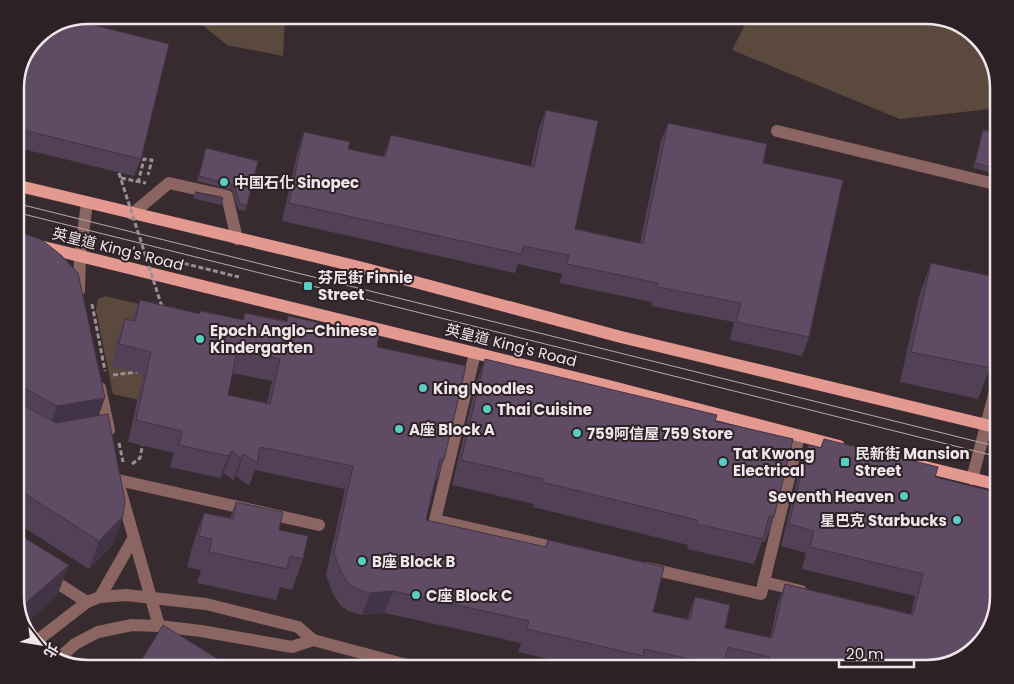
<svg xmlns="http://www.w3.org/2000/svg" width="1014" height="684" font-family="Poppins,'Noto Sans TC',sans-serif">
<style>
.green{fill:#5a493c}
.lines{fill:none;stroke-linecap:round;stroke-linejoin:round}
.path{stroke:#998f92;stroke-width:3;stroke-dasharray:5 2.5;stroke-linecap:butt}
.minor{stroke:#8a6561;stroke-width:12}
.major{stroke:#e39890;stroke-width:12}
.tram{stroke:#b4aaad;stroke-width:1}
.path-bridge{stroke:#998f92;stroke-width:3;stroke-dasharray:5 2.5;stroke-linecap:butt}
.wall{fill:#524056;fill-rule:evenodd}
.shaded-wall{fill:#423446}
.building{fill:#5f4b64;stroke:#423446;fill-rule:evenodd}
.poi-dot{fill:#57cec1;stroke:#2e2126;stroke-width:2}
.labels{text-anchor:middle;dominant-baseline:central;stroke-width:4;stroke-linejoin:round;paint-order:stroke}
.poi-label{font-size:15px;font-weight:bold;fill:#efe6e9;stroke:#2e2126;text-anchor:start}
.street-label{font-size:15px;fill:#efe6e9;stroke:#2e2126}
.rim{fill:none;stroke:#efe6e9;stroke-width:2.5}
</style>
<rect width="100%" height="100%" fill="#382b30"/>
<!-- green -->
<g class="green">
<path d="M190,15H285L283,56L227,45Z"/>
<path d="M750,15H927L967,27L991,55L999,87V108L900,119L732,50Z"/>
<path d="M105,296L190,316L169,407L113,394L96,310L98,299Z"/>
</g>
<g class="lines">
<!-- path -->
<g class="path">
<path d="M138,183L144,159L152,160L148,175"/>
<path d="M92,304L105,371"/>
<path d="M113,375L137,372V369"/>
<path d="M119,443L123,462"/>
<path d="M132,464L140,458L143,442"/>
</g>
<!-- minor -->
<g class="minor">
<path d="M777,131L999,185"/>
<path d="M132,214L169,183L227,196L237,239"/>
<path d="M79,290L80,256L87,203"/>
<path d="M475,353L435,520L561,549"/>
<path d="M100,388L109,430"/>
<path d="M972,479L999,376"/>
<path d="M118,480L319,525"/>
<path d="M120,489L159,626"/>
<path d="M647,568L761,594L799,436"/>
<path d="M48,577L87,602"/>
<path d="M764,582L801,591"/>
<path d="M100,597L133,539"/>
<path d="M34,643L87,602L100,597L126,595L206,604L298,627L313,640L422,669"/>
<path d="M57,660L75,644L98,632L132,625L159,626L201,631L292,647L313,640"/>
</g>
<!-- major -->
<g class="major">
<path d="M15,185L359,267L621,337L999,428"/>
<path d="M15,240L609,386L839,446"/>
<path d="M921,466L999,485"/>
</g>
<!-- tram -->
<g class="tram">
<path d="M15,203L999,447"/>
<path d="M15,212L999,457"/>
</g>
<!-- path-bridge -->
<g class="path-bridge">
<path d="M119,173L162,307"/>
<path d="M121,178L146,183"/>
<path d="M162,258L239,277"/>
</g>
</g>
<!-- wall -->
<g class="wall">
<path d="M15,83L141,159L134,176L15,147Z"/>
<path d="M546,110L575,229L640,243L661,141L668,123L763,163L809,337L802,356L730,340L734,322L651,306L652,302L560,283L562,274L518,264L515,273L282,221L298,150L304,132L348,149L383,157L391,135L531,166L539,128Z"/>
<path d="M983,130L999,134V175L973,168Z"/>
<path d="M206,148L258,161L245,211L238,209L232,190L197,181Z"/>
<path d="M195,192L223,199L221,205L193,198Z"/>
<path d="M15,232L99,416L123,516L113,544L89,569L15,522Z"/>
<path d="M931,263L990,368L978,399L900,382L920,293Z"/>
<path d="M140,300L199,314L242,320L245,313L287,321L288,316L377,347L444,460L436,482H435L426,520L545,547L548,540L653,612L687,619L695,597L725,628L770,638L777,606L785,584L911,614L915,596L802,569L806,553L781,546L800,467L808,445L820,448L824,439L935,477L927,669H594L518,652L521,643L385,613L362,615L348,611L340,605L333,594L326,575L345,489L255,470L249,486L236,476L233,480L224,473L220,478L170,467L174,453L128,442L143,374L111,366L117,341L125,319L132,321ZM232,373L272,381L267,403L228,395Z"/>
<path d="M485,359L715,421L774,517L765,542L762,541L754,564L687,549L688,545L533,507L534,504L452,485L476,384Z"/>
<path d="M236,502L279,530L303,559L292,590L280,587L276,600L197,583L201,570L187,567L193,544L204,513L230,518Z"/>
</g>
<!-- shaded-wall -->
<g class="shaded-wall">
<path d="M26,389L16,417L17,397L21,390Z"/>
<path d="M105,398L95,426L47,434L57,406Z"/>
<path d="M232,451L224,473L220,478L228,456Z"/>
<path d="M244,454L236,476L233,480L241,458Z"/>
<path d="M123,516L113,544L89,569L99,541Z"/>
<path d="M69,565L57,596L23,626L18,610Z"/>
<path d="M393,591L385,613L362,615L370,593Z"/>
</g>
<!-- building -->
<g class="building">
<path d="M74,20L169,44L141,159L15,128V83L36,36Z"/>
<path d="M546,110L598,121L575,229L643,244L668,123L767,144L763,163L843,180L809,337L736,322L741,303L658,287V283L567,264L569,255L523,246L521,254L289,203L304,132L350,142L348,149L385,157L391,135L534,167Z"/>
<path d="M983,130L999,134V169L975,163Z"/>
<path d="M206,148L258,161L247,205L240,204L234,185L199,176Z"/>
<path d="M195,192L222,197L223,199Z"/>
<path d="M15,232L22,233L42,240L62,256L78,273L105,398L57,406L26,389L21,390L17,397L21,404L56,423L108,414L125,501L123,516L99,541L15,487Z"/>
<path d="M931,263L999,278V324L990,368L911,352Z"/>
<path d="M140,300L200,314V311L244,320L245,313L287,322L288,316L379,336L377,347L466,366L444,460L440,459L426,520L546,547L548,540L664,567L653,612L690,620L695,597L730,605L725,628L772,638L785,584L913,615L923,574L810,547L814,531L789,524L808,445L821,448L824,439L938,467L935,477L999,493V597L987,637L959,661L927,669H766L769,657L728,647L723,666L644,649L643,656L527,629L529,621L393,591L370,593L356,589L348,583L341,572L334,553L353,466L260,447L257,463L244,454L241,458L232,451L228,456L179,445L182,431L136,420L151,352L119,344L125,319L135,321ZM237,350L280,359L270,404L228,395Z"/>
<path d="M485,359L717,415L715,421L793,439L774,517L769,516L763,539L697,524V520L542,482L543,479L461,460Z"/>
<path d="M236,502L283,512L279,530L308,536L303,559L290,556L287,569L209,552L212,539L199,536L204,513L233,519Z"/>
<path d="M15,532L69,565L18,610L15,601Z"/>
<path d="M163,625L234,669H136Z"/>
</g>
<!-- markers -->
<g class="poi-dot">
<circle cx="224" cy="182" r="5"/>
<rect x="303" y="281" width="10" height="10" rx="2.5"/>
<circle cx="200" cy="339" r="5"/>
<circle cx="423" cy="388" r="5"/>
<circle cx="487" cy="409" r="5"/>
<circle cx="399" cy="429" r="5"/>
<circle cx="577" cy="433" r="5"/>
<circle cx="723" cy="462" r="5"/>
<rect x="840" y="457" width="10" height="10" rx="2.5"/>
<circle cx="904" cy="496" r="5"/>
<circle cx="957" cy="520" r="5"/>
<circle cx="362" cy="561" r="5"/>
<circle cx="416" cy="595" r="5"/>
</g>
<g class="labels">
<!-- poi labels -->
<g class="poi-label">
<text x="234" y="182">中国石化 Sinopec</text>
<text x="318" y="277">芬尼街 Finnie<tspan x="318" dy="17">Street</tspan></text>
<text x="210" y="330">Epoch Anglo-Chinese<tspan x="210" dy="17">Kindergarten</tspan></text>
<text x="433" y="388">King Noodles</text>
<text x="497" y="409">Thai Cuisine</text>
<text x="409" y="429">A座 Block A</text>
<text x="587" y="433">759阿信屋 759 Store</text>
<text x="733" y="453">Tat Kwong<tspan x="733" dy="17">Electrical</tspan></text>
<text x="855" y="453">民新街 Mansion<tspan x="855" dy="17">Street</tspan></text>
<text x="894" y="496" text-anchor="end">Seventh Heaven</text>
<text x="947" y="520" text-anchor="end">星巴克 Starbucks</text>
<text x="372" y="561">B座 Block B</text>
<text x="426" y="595">C座 Block C</text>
</g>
<!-- street labels -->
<g class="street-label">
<text transform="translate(118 249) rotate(14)">英皇道 King's Road</text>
<text transform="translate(511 345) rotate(14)">英皇道 King's Road</text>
</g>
</g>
<!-- crop -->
<path d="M0 0H1014V684H0ZM88 24H926A64 64 0 0 1 990 88V596A64 64 0 0 1 926 660H88A64 64 0 0 1 24 596V88A64 64 0 0 1 88 24Z" fill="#2e2126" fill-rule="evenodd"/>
<path class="rim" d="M88 24H926A64 64 0 0 1 990 88V596A64 64 0 0 1 926 660H88A64 64 0 0 1 24 596V88A64 64 0 0 1 88 24Z"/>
<!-- north arrow -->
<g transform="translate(40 644) rotate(121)" stroke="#2e2126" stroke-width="4" paint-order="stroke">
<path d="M0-4L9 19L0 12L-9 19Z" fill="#efe6e9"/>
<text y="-8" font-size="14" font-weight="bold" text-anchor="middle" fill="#efe6e9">北</text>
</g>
<!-- scale -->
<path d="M839 659v8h75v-8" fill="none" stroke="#efe6e9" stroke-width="2.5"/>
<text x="846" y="659" font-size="15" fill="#efe6e9" stroke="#2e2126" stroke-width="4" paint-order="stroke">20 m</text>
</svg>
